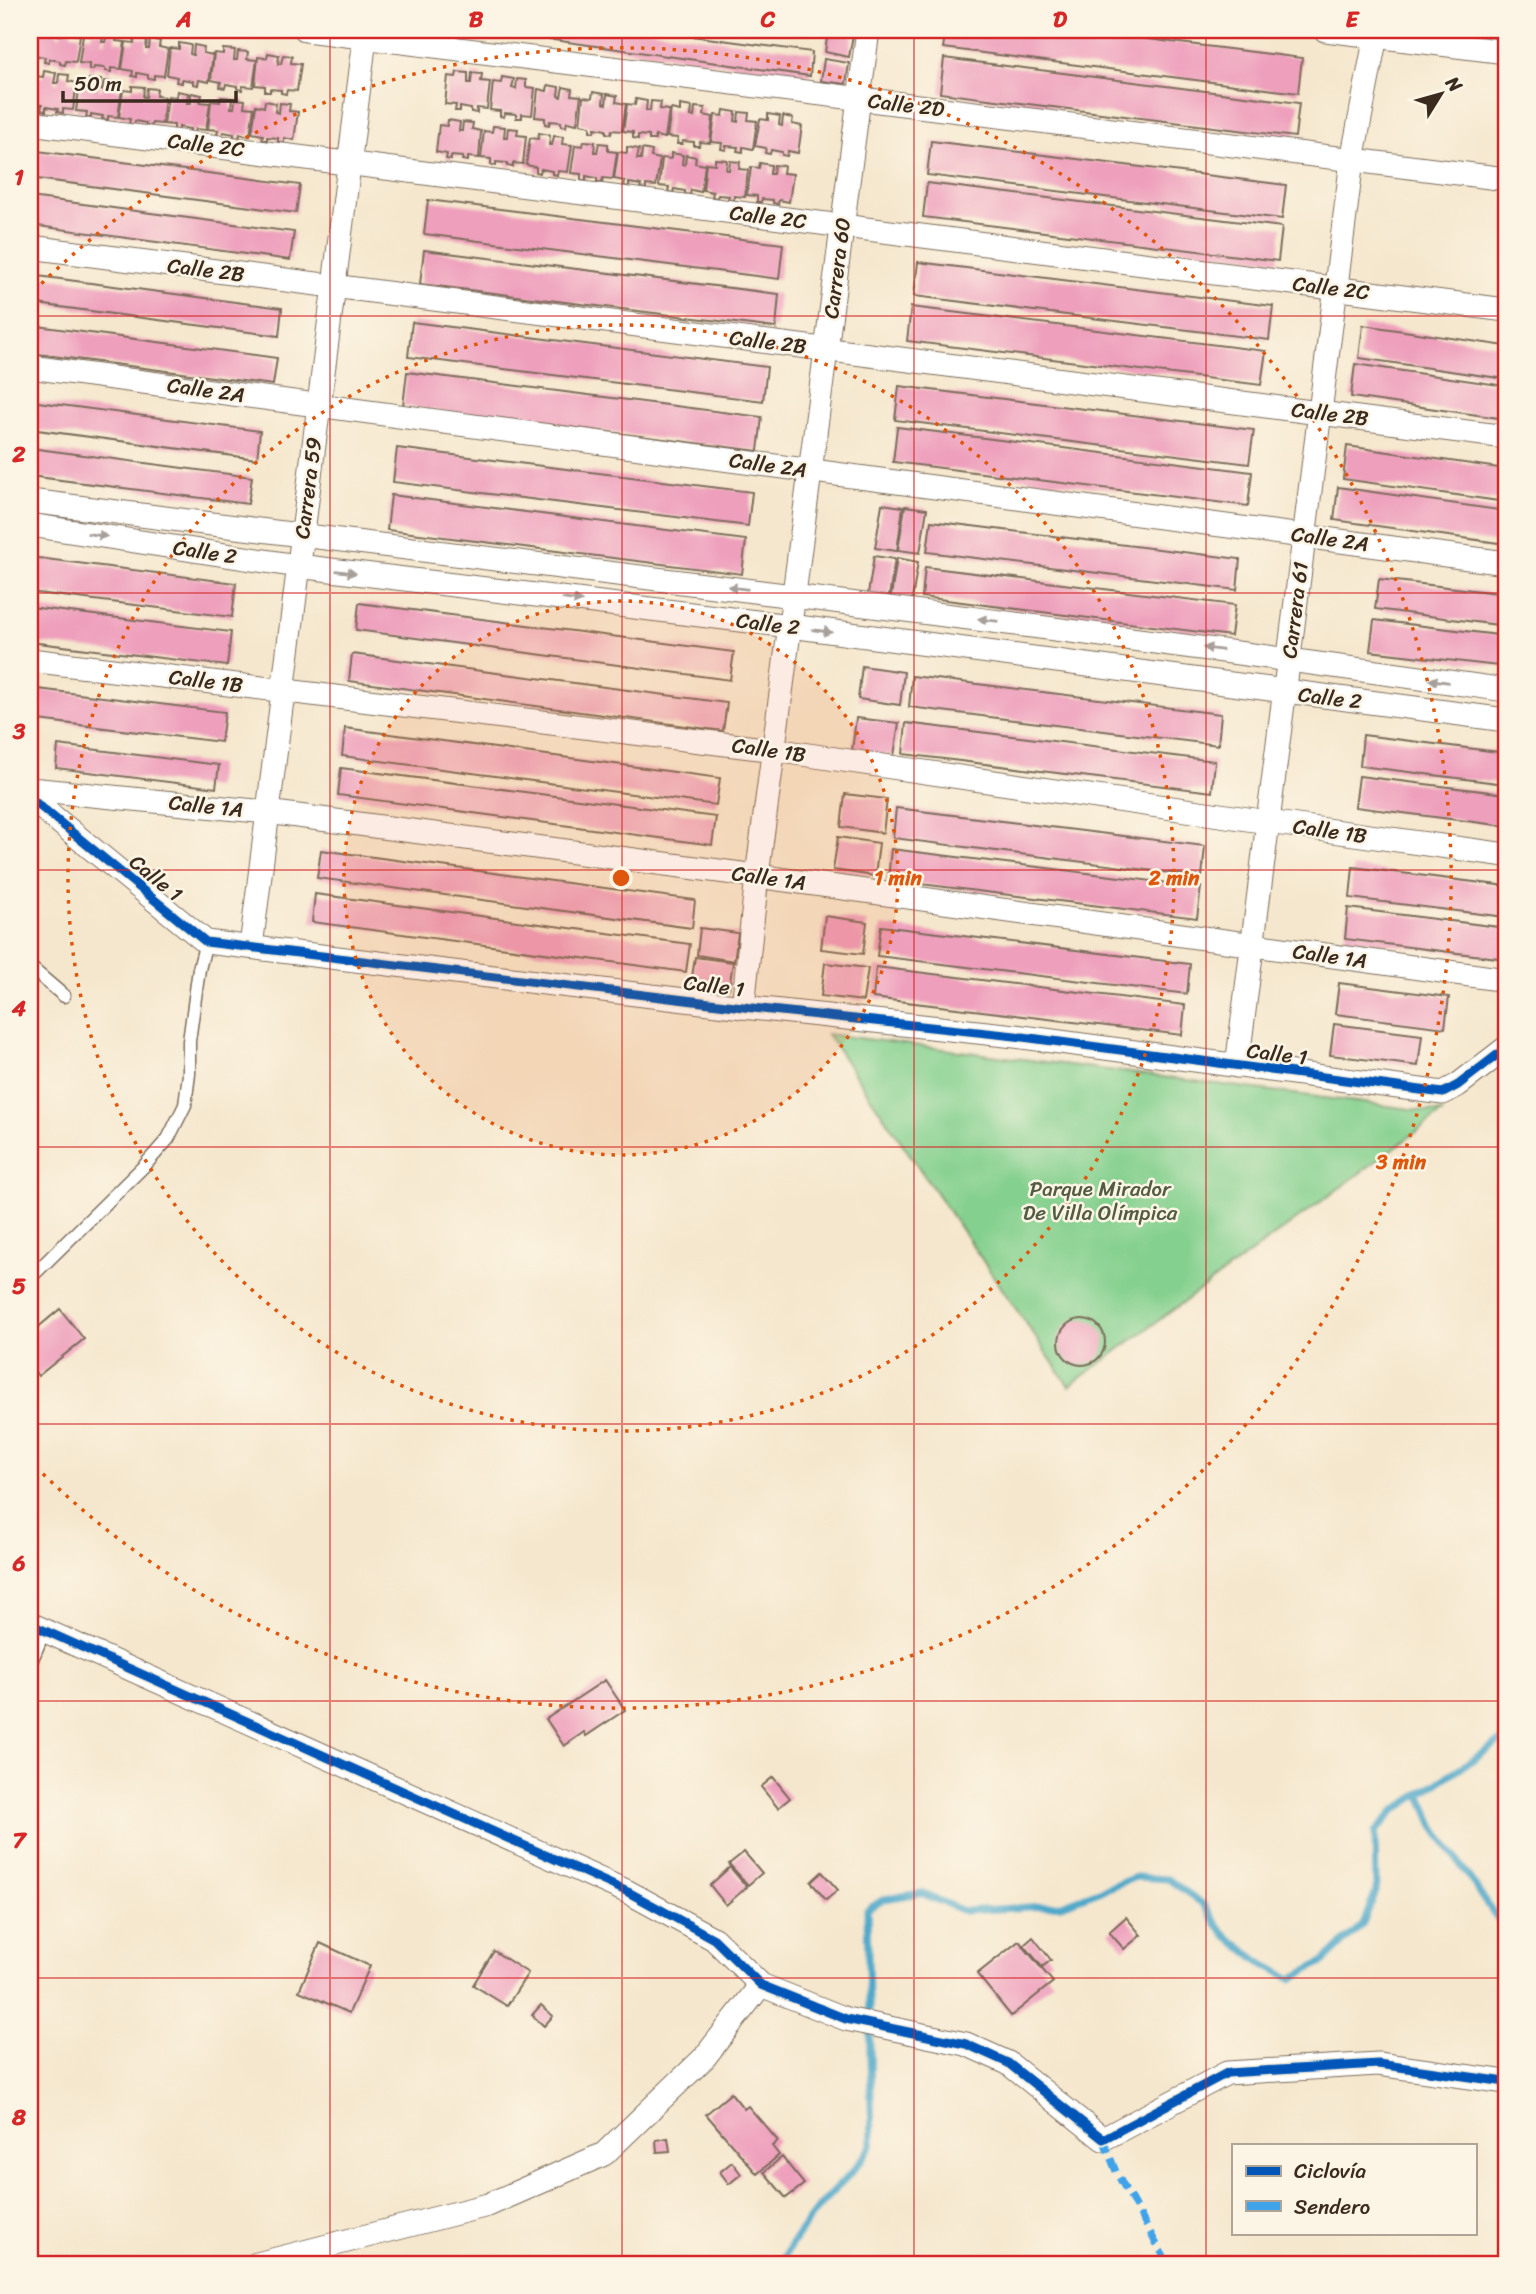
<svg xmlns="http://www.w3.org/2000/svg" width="1536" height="2294" font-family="Sriracha,sans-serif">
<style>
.green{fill:#84d08e;stroke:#607d56;stroke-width:2}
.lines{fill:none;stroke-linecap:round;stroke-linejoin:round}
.stream{stroke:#4ba7c9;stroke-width:7}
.building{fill:#ee9fbc}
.lane-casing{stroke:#7c6c5b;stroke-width:15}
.street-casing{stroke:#7c6c5b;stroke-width:25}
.lane{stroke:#fff;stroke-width:12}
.street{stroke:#fff;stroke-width:23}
.quiet{stroke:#3fa3ea;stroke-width:7;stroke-dasharray:14 7;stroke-linecap:butt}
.cycleway-casing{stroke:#fcf5e5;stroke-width:13}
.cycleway{stroke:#0057b8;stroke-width:9}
.oneway{fill:#a79f9a}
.grid{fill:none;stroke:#d62828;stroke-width:2;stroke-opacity:0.55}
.ring{fill:none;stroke:#df570d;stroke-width:3.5;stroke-dasharray:3.5 7}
.labels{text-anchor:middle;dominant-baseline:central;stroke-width:5;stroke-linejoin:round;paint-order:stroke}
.street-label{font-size:21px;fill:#3b2a1e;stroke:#fcf5e5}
.park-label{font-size:21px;fill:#515c40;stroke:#fcf5e5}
.centre{fill:#df570d;stroke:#fcf5e5;stroke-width:3.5}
.ring-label{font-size:21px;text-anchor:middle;font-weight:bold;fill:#df570d;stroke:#fcf5e5;stroke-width:5;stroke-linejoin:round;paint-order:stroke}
.neatline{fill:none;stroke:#d62828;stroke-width:2.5}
.grid-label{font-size:23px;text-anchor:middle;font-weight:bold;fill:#d62828}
</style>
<rect width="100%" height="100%" fill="#fcf5e5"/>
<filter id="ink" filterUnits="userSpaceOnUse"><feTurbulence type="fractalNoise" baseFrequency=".0143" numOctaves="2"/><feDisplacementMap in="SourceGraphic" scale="14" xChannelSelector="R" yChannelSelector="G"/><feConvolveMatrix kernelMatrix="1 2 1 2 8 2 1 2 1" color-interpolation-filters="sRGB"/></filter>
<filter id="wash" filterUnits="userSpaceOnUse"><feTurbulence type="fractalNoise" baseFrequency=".00686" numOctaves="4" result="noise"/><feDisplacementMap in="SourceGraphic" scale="28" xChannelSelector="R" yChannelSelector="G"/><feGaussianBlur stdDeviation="1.57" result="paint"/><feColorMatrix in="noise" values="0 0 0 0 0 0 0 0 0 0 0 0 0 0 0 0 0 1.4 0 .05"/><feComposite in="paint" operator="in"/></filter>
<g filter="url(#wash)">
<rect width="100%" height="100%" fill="#f5e7cd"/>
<!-- green -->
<path class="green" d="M827,1034L1442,1113L1069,1386Z"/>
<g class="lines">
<!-- stream -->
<g class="stream">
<path d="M1420,1794L1435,1828L1506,1931"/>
<path d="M780,2264C791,2244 803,2226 818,2208C836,2186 858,2170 872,2144L867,1910L884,1899L921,1893L964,1911L1062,1905L1136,1877L1168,1879L1203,1904L1224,1934L1260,1962L1291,1979L1323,1962L1363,1924L1376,1891L1375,1832L1395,1810L1506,1738"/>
</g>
</g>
<g id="blocks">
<!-- building -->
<g class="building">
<path d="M38,30H58L57,35H61V30H71V34L80,35L76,62L66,61L65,65L60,64V61L49,59V63L44,62L45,57L34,55Z"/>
<path d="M483,30H647L812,52L810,76Z"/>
<path d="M946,30H1074L1302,58L1298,93L943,48Z"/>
<path d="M92,31L104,32L102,42H105L107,33L116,34V41L125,42L121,69L111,68V72L105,71V68L94,67L93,70H89V64L79,63L83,35L91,36Z"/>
<path d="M828,31L853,35L849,57L825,52Z"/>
<path d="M135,37L147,39L146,49H149L150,39L160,41L159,47L168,49L164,76L154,75V79L148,78V75L137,73V77L132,76L133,71L122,69L126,42L134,43Z"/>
<path d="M179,43L191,45L190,54L193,55L194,45L204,47L203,53L213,55L209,82L199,80L198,85L193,84V81L182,79V83L176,82L177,77L167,75L170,48L179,49Z"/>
<path d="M223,49L235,50L234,60H237L238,51L248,52L247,59L257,60L253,87L243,86L242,90L237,89V86L226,84L225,88L220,87L221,82L211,80L214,53L223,54Z"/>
<path d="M268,53L279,55L278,64H281L283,55L292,56L291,63L301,64L297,91L287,90L286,94L281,93V90L270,89V92H265V86L255,85L258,57L267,58Z"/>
<path d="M944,58L1299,103L1295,137L940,93Z"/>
<path d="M824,59L849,63L846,84L821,81Z"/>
<path d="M44,71L56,73L54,83H58L59,74L69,75L68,81L77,83L73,110L63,109V113L57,112L58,109L46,107V111L41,110L42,105L31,103L35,76L43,77Z"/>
<path d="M457,72L468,73V83H471L472,73L482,74L481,81L490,82L487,109L477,108V113L471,112V109L460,107V111H455L456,105L445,104L448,76L456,77Z"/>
<path d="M502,77L514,79L512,88L516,89L517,79L526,80V87L535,88L532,115L522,114V118H516V114L505,113L504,117L500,116V111L490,110L493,82L501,83Z"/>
<path d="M89,79L101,80L99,90H102L104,81L113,82V89L122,90L118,117L108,116V120L102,119L103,116L91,114V118H86L87,112L76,111L80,83L88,85Z"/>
<path d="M548,85L559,87L558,96L561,97L563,87L572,89L571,95L581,96L577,124L567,122L566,127L561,126V122L550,121L549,125L545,124V118L535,117L538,89L547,91Z"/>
<path d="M132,86L144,87L143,97H146L147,88L157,89L156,96L165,97L162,124L152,123L151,127L146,126V123L135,121L134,125L129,124L130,119L119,117L123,90L132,91Z"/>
<path d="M177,91L188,93L187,103H191V93L202,95L200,102L210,103L206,130L196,129L195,133L190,132V129L179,127V131L174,130V125L164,124L168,96L176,97Z"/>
<path d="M593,92L604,94L603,103L606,104L607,94L617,96L616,102L626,104L622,131L612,130L611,134L606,133V130L595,128L594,132L590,131V126L580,124L583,97L592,98Z"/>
<path d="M221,97L232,98L231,108H234L235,99L245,100L244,107L254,108L250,136L240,134L239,138L234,137V134L223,132L222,136L217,135L218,130L208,129L211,101L220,102Z"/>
<path d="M636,99L647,101L646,110L650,111L651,101L661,102L660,109L669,110L665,138L655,136V140H649V136L638,135V139L633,138V132L623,131L627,104L635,105Z"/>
<path d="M265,101L276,103L275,112L279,113L280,103L290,104L289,111L298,112L294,140L284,138V142H278V138L267,137V140H262L263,135L252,133L256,105L264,107Z"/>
<path d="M680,105L692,107L691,116L694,117L695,107L705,108L704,115L713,117L710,143L700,142L699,146H694V142L683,141L682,144H677L678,138L667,137L671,109L680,111Z"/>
<path d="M724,110L736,112L735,121L738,122L739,112L749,113L748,120L757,121L753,149L743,147V152L737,151L738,147L726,146V150L721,149L722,143L711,142L715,115L723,116Z"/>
<path d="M768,114L780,116L779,125L782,126L783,116L793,118L792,124L802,126L798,153L788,151L787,156L782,155V152L771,150L770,154L765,153L766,148L755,146L760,119L768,120Z"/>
<path d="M448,120L460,122L459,131H462L463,122L473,123L472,129L481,131L479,158L468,157V161L462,160L463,157L451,156V160L446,159L447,154L436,152L439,125L447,126Z"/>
<path d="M493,126L505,127L504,137H507L508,128L518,129L517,135L526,136L523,164L513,163V167L507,166V163L496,162V165H491V159L481,158L484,131L492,132Z"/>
<path d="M539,133L550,135L549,145H552L554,136L563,137L562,144L572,145L568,172L558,171L557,175L552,174V171L541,169L540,173L536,172V167L526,165L530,138L538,139Z"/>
<path d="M584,141L595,142L594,152H597L599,143L608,144V151L617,152L613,179L603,178L602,182H597V178L586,176V180H581V174L571,173L575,145L583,146Z"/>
<path d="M931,141L1286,185L1282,219L927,175Z"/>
<path d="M627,147L639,149L637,159H641L642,149L652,151L651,157L660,159L656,186L646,185V189L640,188L641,185L629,183V187L624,186L625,181L614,179L618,152L627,153Z"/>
<path d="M30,150L300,185L296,213L30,178Z"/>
<path d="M671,153L683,155L682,164L685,165L686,155L696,157L695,163L705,165L701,192L691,190L690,195L685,194V191L674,189L673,193L668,192L669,187L659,186L662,158L671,159Z"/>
<path d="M715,159L727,160L726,170H729L730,161L740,162L739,169L748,170L745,197L734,196V200L728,199L729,196L718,195L717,198L712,197L713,192L703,190L706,163L715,164Z"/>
<path d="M760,163L771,165L770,174H773L774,165L784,166L783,173L793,174L789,202L779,200L778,204L773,203V200L762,199L761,202H757V196L747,195L751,167L759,168Z"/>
<path d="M927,183L1282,227L1278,261L923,217Z"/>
<path d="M30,197L294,232L290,260L30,225Z"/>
<path d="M428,200L783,244L779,279L424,234Z"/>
<path d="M424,250L779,294L776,328L420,284Z"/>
<path d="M918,262L1273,306L1269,340L914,296Z"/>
<path d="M30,275L282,308L279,336L30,303Z"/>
<path d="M911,307L1266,351L1261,385L907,341Z"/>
<path d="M412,322L767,367L763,401L408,357Z"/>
<path d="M30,325L277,358L273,385L30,353Z"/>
<path d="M1363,325L1506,346V379L1359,358Z"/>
<path d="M1355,364L1506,386V419L1351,397Z"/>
<path d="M407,372L762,417L758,451L403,406Z"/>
<path d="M899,386L1254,430L1249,464L895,420Z"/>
<path d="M30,401L260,431L257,459L30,429Z"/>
<path d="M897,427L1252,472L1248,506L893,462Z"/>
<path d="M1347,446L1506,469V502L1343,479Z"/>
<path d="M30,448L252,477L248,504L30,476Z"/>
<path d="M397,448L752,492L748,526L393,482Z"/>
<path d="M1338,487L1506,511V544L1334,520Z"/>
<path d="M391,495L746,540L742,574L387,530Z"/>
<path d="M882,504L903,507L897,551L875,548Z"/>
<path d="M905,506L927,509L920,553L898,550Z"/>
<path d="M931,521L1240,559L1237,590L927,552Z"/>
<path d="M874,556L895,559L888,604L867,600Z"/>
<path d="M30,557L236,583L232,617L30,592Z"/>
<path d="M897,558L918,562L911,606L890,602Z"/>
<path d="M925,567L1235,605L1231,636L922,597Z"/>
<path d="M1379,579L1506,594V626L1375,609Z"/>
<path d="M359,603L734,652L730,680L356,630Z"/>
<path d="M30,607L231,632L227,666L30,642Z"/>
<path d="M1374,620L1506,636V667L1370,651Z"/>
<path d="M352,654L727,703L723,731L349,681Z"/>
<path d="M862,666L904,672L900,705L858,699Z"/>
<path d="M912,676L1221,714L1218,745L909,707Z"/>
<path d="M30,688L225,712L221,742L30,719Z"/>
<path d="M856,718L899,723L894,756L852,751Z"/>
<path d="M906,723L1215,761L1212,792L903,754Z"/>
<path d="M345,728L720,778L716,805L342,756Z"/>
<path d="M1363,735L1506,753V784L1360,766Z"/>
<path d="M58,745L219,765L216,788L56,768Z"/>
<path d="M341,768L716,817L712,845L338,795Z"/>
<path d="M1359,776L1506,794V826L1355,807Z"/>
<path d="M845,794L887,799L883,833L841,827Z"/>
<path d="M896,808L1205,846L1202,877L893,838Z"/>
<path d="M838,837L879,843L875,876L833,870Z"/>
<path d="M891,849L1201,887L1197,918L888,880Z"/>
<path d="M321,850L695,900L692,928L317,878Z"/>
<path d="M1353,867L1506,886V917L1350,898Z"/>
<path d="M315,894L690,944L686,972L312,922Z"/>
<path d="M1348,908L1506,928V959L1345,939Z"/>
<path d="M825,916L867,922L863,954L821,949Z"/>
<path d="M881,926L1190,964L1187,994L877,956Z"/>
<path d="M700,928L738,933L734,961L697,955Z"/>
<path d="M695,957L733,962L729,989L691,984Z"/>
<path d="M825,963L868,968L863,1001L821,996Z"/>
<path d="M876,967L1185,1005L1182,1035L873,998Z"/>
<path d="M1339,983L1449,997L1445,1028L1335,1014Z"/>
<path d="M1334,1024L1422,1035L1418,1066L1330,1055Z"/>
<path d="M60,1309L84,1339L38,1376L30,1365V1334Z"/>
<circle cx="1082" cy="1342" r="23"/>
<path d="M605,1680L625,1710L586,1736L584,1732L564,1746L546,1719Z"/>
<path d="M773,1777L790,1798L778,1808L761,1787Z"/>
<path d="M744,1852L762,1873L748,1885L729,1864Z"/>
<path d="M730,1867L747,1887L726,1905L710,1885Z"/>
<path d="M822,1872L838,1890L826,1900L811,1882Z"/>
<path d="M1126,1917L1141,1935L1124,1949L1109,1932Z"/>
<path d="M1033,1937L1051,1960L1042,1967L1024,1945Z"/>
<path d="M1019,1941L1053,1982L1011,2016L977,1974Z"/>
<path d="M320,1943L370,1966L349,2013L299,1991Z"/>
<path d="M494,1951L528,1973L507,2006L473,1985Z"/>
<path d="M541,2005L553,2016L544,2026L532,2015Z"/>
<path d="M731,2093L744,2109L748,2106L778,2141L772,2146L779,2155L757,2174L706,2114Z"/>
<path d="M668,2138L670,2151L657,2152L656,2140Z"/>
<path d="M782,2157L804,2184L786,2198L764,2172Z"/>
<path d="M732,2162L741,2174L729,2184L720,2172Z"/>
</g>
</g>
</g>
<g filter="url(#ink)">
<use href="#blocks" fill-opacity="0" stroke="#7c6c5b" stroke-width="2"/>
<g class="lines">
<defs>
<g id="lane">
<path d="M30,967L64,996"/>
<path d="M30,1278L145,1165L168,1139L185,1105L189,1074V1041L199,969L206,942"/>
<path d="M30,1664L44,1631"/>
</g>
<g id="street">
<path d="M306,30L1506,179"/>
<path d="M1325,30L1506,52"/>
<path d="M30,123L1506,310"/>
<path d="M30,247L1506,437"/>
<path d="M30,367L1506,563"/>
<path d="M30,501C522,564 1015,620 1506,690"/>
<path d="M30,525L298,566L790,626L1506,720"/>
<path d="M30,660L774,750L1268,822L1506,855"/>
<path d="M30,789L267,812L757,876L1506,980"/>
<path d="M30,798L206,942L743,1007L1015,1036L1443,1093L1458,1085L1506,1048"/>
<path d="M251,947L366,30"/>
<path d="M743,1007L757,876L868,30"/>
<path d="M1237,1066L1352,160L1377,30"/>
<path d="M30,1624L628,1892L714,1939L761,1985L846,2019L966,2044L1008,2063L1103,2139L1227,2073L1378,2064L1506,2082"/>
<path d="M257,2264L488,2205L604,2154L704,2058L761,1985"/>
</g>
</defs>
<!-- lane casing -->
<use href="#lane" class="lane-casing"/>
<!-- street casing -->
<use href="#street" class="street-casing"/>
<!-- lane -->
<use href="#lane" class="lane"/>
<!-- street -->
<use href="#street" class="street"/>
<!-- quiet -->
<path class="quiet" d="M1103,2139L1117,2174L1168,2264"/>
<defs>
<g id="cycleway">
<path d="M30,798L206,942L743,1007L1015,1036L1443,1093L1458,1085L1506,1048"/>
<path d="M30,1624L628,1892L714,1939L761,1985L846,2019L966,2044L1008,2063L1103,2139L1227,2073L1378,2064L1506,2082"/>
</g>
</defs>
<!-- cycleway casing -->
<use href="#cycleway" class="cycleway-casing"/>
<!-- cycleway -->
<use href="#cycleway" class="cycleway"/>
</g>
<!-- one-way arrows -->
<defs><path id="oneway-solid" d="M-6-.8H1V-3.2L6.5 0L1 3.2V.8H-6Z" transform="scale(1.75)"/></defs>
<g class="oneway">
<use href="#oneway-solid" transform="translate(97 535) rotate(9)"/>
<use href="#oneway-solid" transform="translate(346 572) rotate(7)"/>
<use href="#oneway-solid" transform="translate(738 588) rotate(-173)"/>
<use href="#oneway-solid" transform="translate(572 600) rotate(7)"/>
<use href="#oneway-solid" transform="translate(988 620) rotate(-173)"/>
<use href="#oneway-solid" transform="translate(822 631) rotate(8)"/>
<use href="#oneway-solid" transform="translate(1213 649) rotate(-173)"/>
<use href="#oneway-solid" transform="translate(1439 681) rotate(-172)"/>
</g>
</g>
<!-- grid -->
<path class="grid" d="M330,30V2264M622,30V2264M914,30V2264M1206,30V2264M30,316H1506M30,593H1506M30,870H1506M30,1147H1506M30,1424H1506M30,1701H1506M30,1978H1506"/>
<!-- distance rings -->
<circle cx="621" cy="878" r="277" fill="#df570d" fill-opacity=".12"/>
<g class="ring">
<circle cx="621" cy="878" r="277"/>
<circle cx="621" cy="878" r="553"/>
<path d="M34 291A830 830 0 1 1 34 1465"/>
</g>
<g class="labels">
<!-- street labels -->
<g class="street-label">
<text transform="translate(906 105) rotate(7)">Calle 2D</text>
<text transform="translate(206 145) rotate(7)">Calle 2C</text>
<text transform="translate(768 217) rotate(7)">Calle 2C</text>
<text transform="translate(837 268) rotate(-83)">Carrera 60</text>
<text transform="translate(206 270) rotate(7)">Calle 2B</text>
<text transform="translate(1331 288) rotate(7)">Calle 2C</text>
<text transform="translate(768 342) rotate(7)">Calle 2B</text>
<text transform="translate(206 390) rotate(8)">Calle 2A</text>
<text transform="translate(1330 414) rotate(7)">Calle 2B</text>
<text transform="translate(768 465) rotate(8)">Calle 2A</text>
<text transform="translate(308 488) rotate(-83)">Carrera 59</text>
<text transform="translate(1330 539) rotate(8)">Calle 2A</text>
<text transform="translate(205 552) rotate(9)">Calle 2</text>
<text transform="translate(1295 610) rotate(-83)">Carrera 61</text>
<text transform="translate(768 624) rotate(7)">Calle 2</text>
<text transform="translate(206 681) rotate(7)">Calle 1B</text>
<text transform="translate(1330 698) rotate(7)">Calle 2</text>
<text transform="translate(769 750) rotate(8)">Calle 1B</text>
<text transform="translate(206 806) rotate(6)">Calle 1A</text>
<text transform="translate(1330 831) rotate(8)">Calle 1B</text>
<text transform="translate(156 878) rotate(39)">Calle 1</text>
<text transform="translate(769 878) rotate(8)">Calle 1A</text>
<text transform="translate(1330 956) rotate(8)">Calle 1A</text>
<text transform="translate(714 986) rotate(7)">Calle 1</text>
<text transform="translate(1277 1054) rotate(7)">Calle 1</text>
</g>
<!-- park labels -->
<g class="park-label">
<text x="1100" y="1189">Parque Mirador<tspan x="1100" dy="24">De Villa Olímpica</tspan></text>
</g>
</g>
<circle cx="621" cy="878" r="10" class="centre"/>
<g class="ring-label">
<text x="898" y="885">1 min</text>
<text x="1174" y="885">2 min</text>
<text x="1401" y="1169">3 min</text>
</g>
<!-- margin -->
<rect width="1536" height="2294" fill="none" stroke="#fcf5e5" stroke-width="77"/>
<!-- legend -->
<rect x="1232" y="2144" width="245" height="91" fill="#fcf5e5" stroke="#afa495" stroke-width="2"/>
<rect x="1246" y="2166" width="35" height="10" fill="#0057b8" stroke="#afa495" stroke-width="2"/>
<text x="1294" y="2178" font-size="21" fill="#3b2a1e">Ciclovía</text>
<rect x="1246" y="2201" width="35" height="10" fill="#3fa3ea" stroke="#afa495" stroke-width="2"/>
<text x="1294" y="2214" font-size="21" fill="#3b2a1e">Sendero</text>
<!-- north arrow -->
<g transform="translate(1441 94) rotate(53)" stroke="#fcf5e5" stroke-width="5" paint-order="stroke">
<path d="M0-5L12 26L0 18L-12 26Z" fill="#3b2a1e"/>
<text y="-10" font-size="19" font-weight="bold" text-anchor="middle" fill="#3b2a1e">N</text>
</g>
<!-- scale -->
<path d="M63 91v10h173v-10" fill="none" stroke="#3b2a1e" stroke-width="3.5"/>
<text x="74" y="91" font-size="21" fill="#3b2a1e" stroke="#fcf5e5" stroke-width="5" paint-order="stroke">50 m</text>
<rect x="38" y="38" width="1460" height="2218" class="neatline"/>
<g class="grid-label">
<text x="184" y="27">A</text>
<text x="476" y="27">B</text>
<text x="768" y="27">C</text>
<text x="1060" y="27">D</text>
<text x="1352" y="27">E</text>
<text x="19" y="185">1</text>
<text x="19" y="462">2</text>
<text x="19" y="739">3</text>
<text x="19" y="1016">4</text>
<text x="19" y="1294">5</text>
<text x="19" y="1571">6</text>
<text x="19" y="1848">7</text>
<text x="19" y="2125">8</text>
</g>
</svg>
